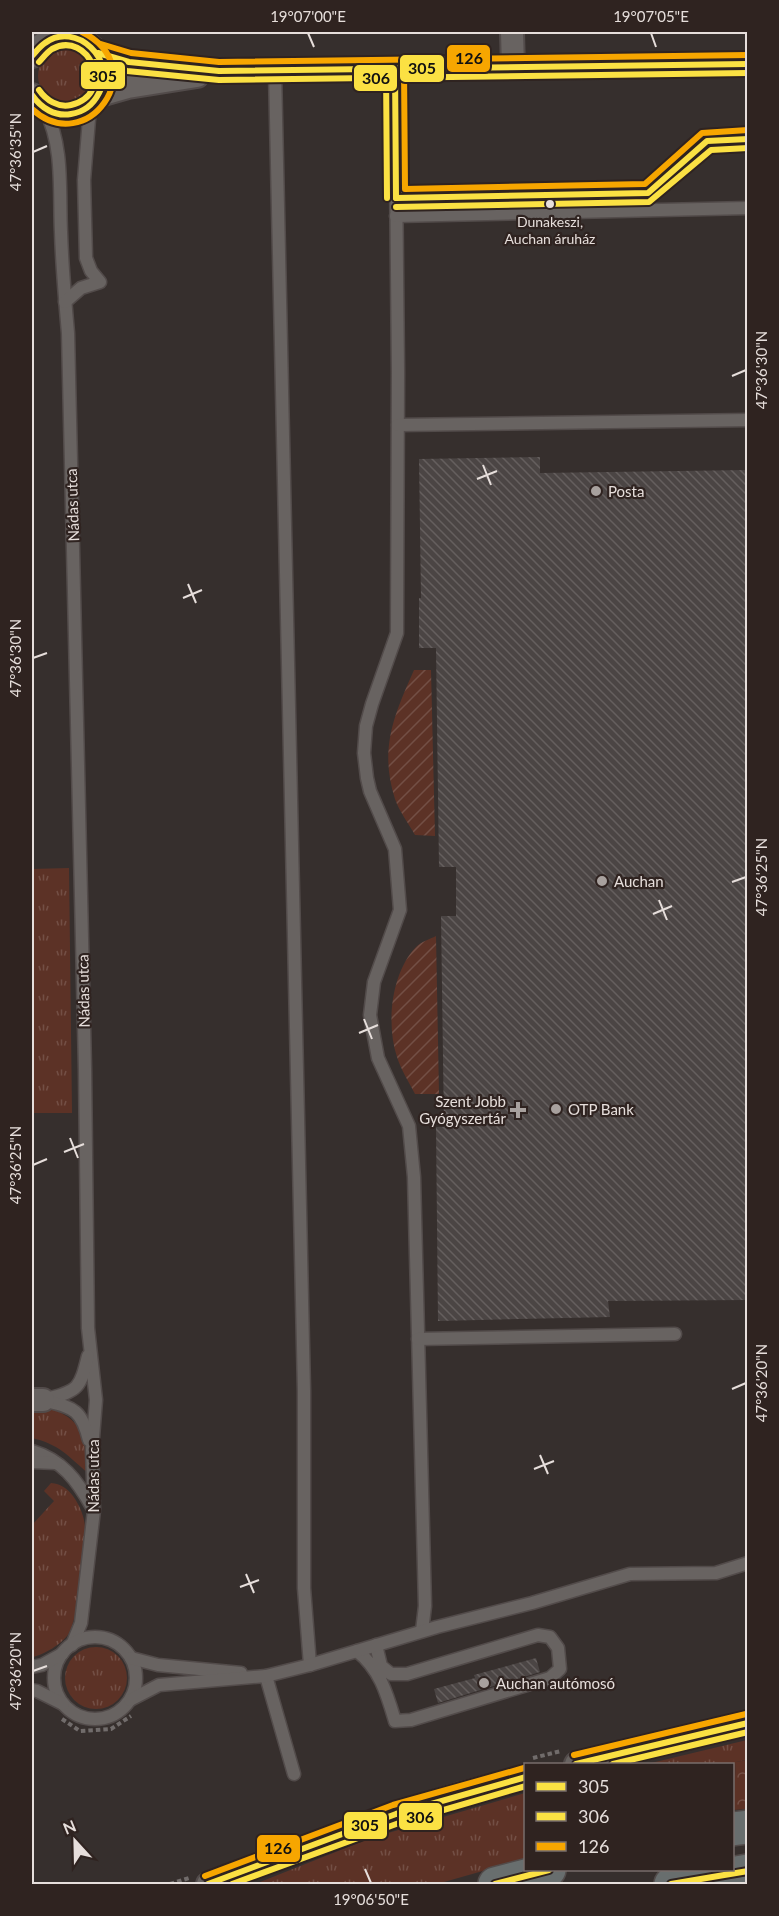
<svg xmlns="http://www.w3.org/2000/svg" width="779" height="1916" font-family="Lato,sans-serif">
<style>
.grass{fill:url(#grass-tufts)}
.forest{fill:url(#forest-crowns)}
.garden{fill:url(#garden-furrows)}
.building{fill:url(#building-back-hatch)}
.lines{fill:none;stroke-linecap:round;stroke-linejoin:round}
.service-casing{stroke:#524b4a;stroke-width:15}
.minor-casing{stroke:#524b4a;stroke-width:26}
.trunk-casing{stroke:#524b4a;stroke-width:36}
.path{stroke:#716c6b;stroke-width:4;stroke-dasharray:4.5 3;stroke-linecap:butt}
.service{stroke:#686361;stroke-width:12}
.minor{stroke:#686361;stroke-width:22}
.trunk{stroke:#686e6e;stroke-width:33}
.bus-1-casing{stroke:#2f2320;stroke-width:10}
.bus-2-casing{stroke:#2f2320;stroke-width:10}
.bus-3-casing{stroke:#2f2320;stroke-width:10}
.bus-1{stroke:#fbe143;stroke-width:6}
.bus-2{stroke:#fbe143;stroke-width:6}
.bus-3{stroke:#f7a600;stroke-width:6}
.ticks{fill:none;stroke:#e6dedb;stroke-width:2}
.bus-dot{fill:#e6dedb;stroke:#2f2320;stroke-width:2}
.poi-dot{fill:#a8a19e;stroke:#2f2320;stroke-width:2}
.labels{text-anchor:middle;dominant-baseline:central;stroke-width:4.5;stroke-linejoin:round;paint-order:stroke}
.bus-label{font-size:14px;fill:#e6dedb;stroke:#2f2320}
.poi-label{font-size:15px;fill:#e6dedb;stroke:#2f2320;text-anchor:start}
.street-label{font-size:15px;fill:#e6dedb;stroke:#2f2320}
.line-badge{stroke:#2f2320;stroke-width:2}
.pale-badge-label{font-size:16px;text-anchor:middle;font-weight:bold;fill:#111}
.neatline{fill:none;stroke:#e6dedb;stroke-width:2}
.ticks-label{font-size:15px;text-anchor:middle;fill:#e6dedb}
</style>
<defs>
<pattern id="grass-tufts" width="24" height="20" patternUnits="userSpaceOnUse" patternTransform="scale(1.5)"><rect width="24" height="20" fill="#5c3226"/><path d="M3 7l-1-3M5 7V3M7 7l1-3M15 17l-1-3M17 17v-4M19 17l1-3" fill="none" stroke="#734f45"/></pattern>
<pattern id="forest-crowns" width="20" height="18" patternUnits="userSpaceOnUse" patternTransform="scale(1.5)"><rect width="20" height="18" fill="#5c3226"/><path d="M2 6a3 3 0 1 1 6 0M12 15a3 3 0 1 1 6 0" fill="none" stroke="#734f45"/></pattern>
<pattern id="garden-furrows" width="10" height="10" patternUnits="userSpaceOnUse" patternTransform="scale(1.5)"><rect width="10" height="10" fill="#5c3226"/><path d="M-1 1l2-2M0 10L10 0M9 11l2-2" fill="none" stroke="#734f45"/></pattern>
<pattern id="building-back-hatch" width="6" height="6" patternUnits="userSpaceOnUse" patternTransform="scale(1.5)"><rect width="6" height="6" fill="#4b4544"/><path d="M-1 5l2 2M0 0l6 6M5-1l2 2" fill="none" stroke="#655f5e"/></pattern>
</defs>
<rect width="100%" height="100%" fill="#362f2d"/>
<!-- grass -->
<g class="grass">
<circle cx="65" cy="76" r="27"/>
<path d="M69,868L72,1113H32V869Z"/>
<path d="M52,1409C87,1422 83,1441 89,1474C68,1456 59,1444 32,1438V1410Z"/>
<path d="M51,1483C61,1484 67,1488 73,1496C93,1524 84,1548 80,1580C77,1597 77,1617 69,1633C64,1643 42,1656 32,1657V1525L54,1501L44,1491Z"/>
<circle cx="96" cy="1678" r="31"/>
<path d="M747,1740V1760L736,1762L733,1802L732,1764H647Z"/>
<path d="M525,1793V1859L437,1884H255L371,1838Z"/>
</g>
<!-- forest -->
<path class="forest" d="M747,1760V1809L733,1810L736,1762Z"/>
<!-- garden -->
<g class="garden">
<path d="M414,670H431L435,836L415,835C409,824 399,811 395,799C379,749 394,715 414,670Z"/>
<path d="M436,936L439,1094H415C409,1082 401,1070 397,1057C386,1024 391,973 416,947C421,942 430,939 436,936Z"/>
</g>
<!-- building -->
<g class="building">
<path d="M540,457V473L747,470V1300L608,1301L610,1317L438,1321L436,1127H444L441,916H456V867H439L436,648H419V598H421L419,459Z"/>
<path d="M536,1658L540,1672L438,1703L434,1689L475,1678L474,1675Z"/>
</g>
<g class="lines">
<defs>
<g id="service">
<path d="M395,68L398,372L397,633L372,704L366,726L364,753L367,778L370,791L395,849L400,910L374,982L370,1015L378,1058L409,1126L414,1177L425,1606L422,1631"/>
<path d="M275,72L304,1391V1588L310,1665"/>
<path d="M45,110C64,146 59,192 61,232C62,266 65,299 68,333L85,1069L88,1328L96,1400L92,1450L94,1510L81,1623L72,1645"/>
<path d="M396,198L648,193L707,141L748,139"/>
<path d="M396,216L748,208"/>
<path d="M65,302L81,288L100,282L91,271L86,258L84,180L90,107"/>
<path d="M398,425L748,420"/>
<path d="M418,1339L675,1334"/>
<path d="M46,1399C79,1391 80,1388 88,1356"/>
<path d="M43,1400C73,1408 81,1408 89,1440"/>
<path d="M32,1451C62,1460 77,1480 92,1507"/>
<path d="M32,1462L56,1463"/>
<circle cx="95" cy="1678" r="41"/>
<path d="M357,1651C380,1669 387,1694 395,1721L411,1720L550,1678L560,1669L558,1648L550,1637L538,1635L407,1674H391L381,1666L376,1645"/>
<path d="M131,1658L158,1665L241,1673"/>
<path d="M32,1667L42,1665L62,1654"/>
<path d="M266,1676L294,1774"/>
<path d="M32,1690L37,1691L63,1704"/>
<path d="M130,1700L159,1685L266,1676L310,1665L437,1627L532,1603L630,1574L716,1573L748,1563"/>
</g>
<g id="minor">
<path d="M512,32L513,67"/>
<path d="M98,53L129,62L219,71L748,64"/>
<path d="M32,56C63,7 131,60 95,101C88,109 77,114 66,115C52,115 39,107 32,95"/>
<path d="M100,95L128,87L197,76"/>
<path d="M32,1400H43"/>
<path d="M576,1764L748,1723"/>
<path d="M208,1884L396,1814L461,1794L526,1777"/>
</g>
<g id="trunk">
<path d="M732,1829L748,1827"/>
<path d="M495,1884L549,1870"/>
<path d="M671,1884L748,1871"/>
</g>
</defs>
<!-- service casing -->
<use href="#service" class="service-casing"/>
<!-- minor casing -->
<use href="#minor" class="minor-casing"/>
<!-- trunk casing -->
<use href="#trunk" class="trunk-casing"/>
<!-- path -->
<g class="path">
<path d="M62,1719L80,1731L111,1729L131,1716"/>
<path d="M533,1758L561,1751"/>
<path d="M170,1884L189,1878"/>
</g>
<!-- service -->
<use href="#service" class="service"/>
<!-- minor -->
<use href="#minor" class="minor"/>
<!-- trunk -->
<use href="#trunk" class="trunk"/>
<defs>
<g id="bus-1">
<path d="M98,53L129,62L219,71L748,64"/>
<path d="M32,56C36,52 40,46 45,43C76,20 118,61 99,93C93,105 84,112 71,114C55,117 41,108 32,95"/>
<path d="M395,68L396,198"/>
<path d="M396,198L648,193L707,141L748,139"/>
<path d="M576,1764L748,1723"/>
<path d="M208,1884L396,1814L526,1777"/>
<path d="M495,1884L549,1870"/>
<path d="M671,1884L748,1871"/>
</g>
<g id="bus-2">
<path d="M39,62C43,58 47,52 52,49C89,29 117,94 71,105C58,108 46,100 39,90"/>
<path d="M95,62L127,71L219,80L748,73"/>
<path d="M386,68L387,198"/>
<path d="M396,207L649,202L711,150L748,148"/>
<path d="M613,1764L748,1732"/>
<path d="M232,1884L399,1823L526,1786"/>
</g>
<g id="bus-3">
<path d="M101,44L131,53L219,62L748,55"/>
<path d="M404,68L405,189L645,184L702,133L748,130"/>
<path d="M32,109C86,159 154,68 82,32"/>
<path d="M574,1755L746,1714"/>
<path d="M205,1876L393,1805L524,1768"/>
</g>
</defs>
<!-- bus-1 casing -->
<use href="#bus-1" class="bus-1-casing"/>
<!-- bus-2 casing -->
<use href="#bus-2" class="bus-2-casing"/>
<!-- bus-3 casing -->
<use href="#bus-3" class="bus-3-casing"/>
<!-- bus-1 -->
<use href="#bus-1" class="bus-1"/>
<!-- bus-2 -->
<use href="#bus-2" class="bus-2"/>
<!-- bus-3 -->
<use href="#bus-3" class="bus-3"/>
</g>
<!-- ticks -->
<path class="ticks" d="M308,33L314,47M651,33L656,47M33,152L47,146M732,376L746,370M483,465L491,485M477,479L497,471M188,584L196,603M183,598L202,590M33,658L47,653M732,882L746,877M659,900L667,920M653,914L672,906M364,1019L372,1039M359,1033L378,1025M70,1138L78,1158M64,1152L84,1144M33,1165L47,1159M732,1389L746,1383M540,1455L548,1474M534,1469L554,1461M246,1574L254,1593M240,1587L259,1580M33,1671L47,1666M365,1869L371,1883"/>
<!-- markers -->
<circle class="bus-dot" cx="550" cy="204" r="5"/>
<g class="poi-dot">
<circle cx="596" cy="491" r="6"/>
<circle cx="602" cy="881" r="6"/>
<circle cx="556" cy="1109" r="6"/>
<path d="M515 1101h6v6h6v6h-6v6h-6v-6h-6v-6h6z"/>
<circle cx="484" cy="1683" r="6"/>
</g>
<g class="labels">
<!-- bus labels -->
<g class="bus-label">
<text x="550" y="221">Dunakeszi,<tspan x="550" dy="17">Auchan áruház</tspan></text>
</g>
<!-- poi labels -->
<g class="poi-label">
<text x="608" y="491">Posta</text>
<text x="614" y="881">Auchan</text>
<text x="506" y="1101" text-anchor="end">Szent Jobb<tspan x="506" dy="17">Gyógyszertár</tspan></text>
<text x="568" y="1109">OTP Bank</text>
<text x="496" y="1683">Auchan autómosó</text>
</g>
<!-- street labels -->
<g class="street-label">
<text transform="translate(72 505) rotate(-92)">Nádas utca</text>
<text transform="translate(83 991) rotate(-91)">Nádas utca</text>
<text transform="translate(93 1476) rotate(-90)">Nádas utca</text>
</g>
</g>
<g class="line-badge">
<rect x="446" y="44" width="45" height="29" rx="6" fill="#f7a600"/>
<rect x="399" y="54" width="46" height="29" rx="6" fill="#fbe143"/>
<rect x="80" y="61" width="46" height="29" rx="6" fill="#fbe143"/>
<rect x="353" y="64" width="45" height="28" rx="6" fill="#fbe143"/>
<rect x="398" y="1802" width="45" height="29" rx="6" fill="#fbe143"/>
<rect x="343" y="1811" width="45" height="29" rx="6" fill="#fbe143"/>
<rect x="256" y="1834" width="45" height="29" rx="6" fill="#f7a600"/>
</g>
<g class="pale-badge-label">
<text x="469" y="64">126</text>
<text x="422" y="74">305</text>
<text x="103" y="82">305</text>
<text x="376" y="84">306</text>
<text x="420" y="1823">306</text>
<text x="365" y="1831">305</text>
<text x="278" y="1854">126</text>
</g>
<!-- border -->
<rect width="779" height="1916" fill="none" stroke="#2f2320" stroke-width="66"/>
<!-- legend -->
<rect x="524" y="1763" width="210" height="108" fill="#2f2320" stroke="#786e6b" stroke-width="1.5"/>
<rect x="536" y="1782" width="30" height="9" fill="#fbe143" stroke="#786e6b" stroke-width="1.5"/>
<text x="578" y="1793" font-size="18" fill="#e6dedb">305</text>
<rect x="536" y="1812" width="30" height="9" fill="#fbe143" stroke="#786e6b" stroke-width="1.5"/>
<text x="578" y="1823" font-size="18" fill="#e6dedb">306</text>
<rect x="536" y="1842" width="30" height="9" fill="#f7a600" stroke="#786e6b" stroke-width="1.5"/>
<text x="578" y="1853" font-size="18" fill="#e6dedb">126</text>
<!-- north arrow -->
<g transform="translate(75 1841) rotate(338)" stroke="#2f2320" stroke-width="4.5" paint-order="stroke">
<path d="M0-4.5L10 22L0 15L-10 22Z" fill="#e6dedb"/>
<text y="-9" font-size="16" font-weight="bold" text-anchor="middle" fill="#e6dedb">N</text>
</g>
<rect x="33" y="33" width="713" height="1850" class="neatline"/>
<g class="ticks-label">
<text x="308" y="22">19°07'00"E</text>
<text x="651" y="22">19°07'05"E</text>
<text transform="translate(16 152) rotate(-90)" y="5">47°36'35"N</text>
<text transform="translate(762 370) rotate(-90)" y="5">47°36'30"N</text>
<text transform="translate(16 658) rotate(-90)" y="5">47°36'30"N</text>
<text transform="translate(762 877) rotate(-90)" y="5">47°36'25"N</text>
<text transform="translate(16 1165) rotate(-90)" y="5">47°36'25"N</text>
<text transform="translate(762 1383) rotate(-90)" y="5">47°36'20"N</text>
<text transform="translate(16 1671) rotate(-90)" y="5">47°36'20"N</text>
<text x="371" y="1905">19°06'50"E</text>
</g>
</svg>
